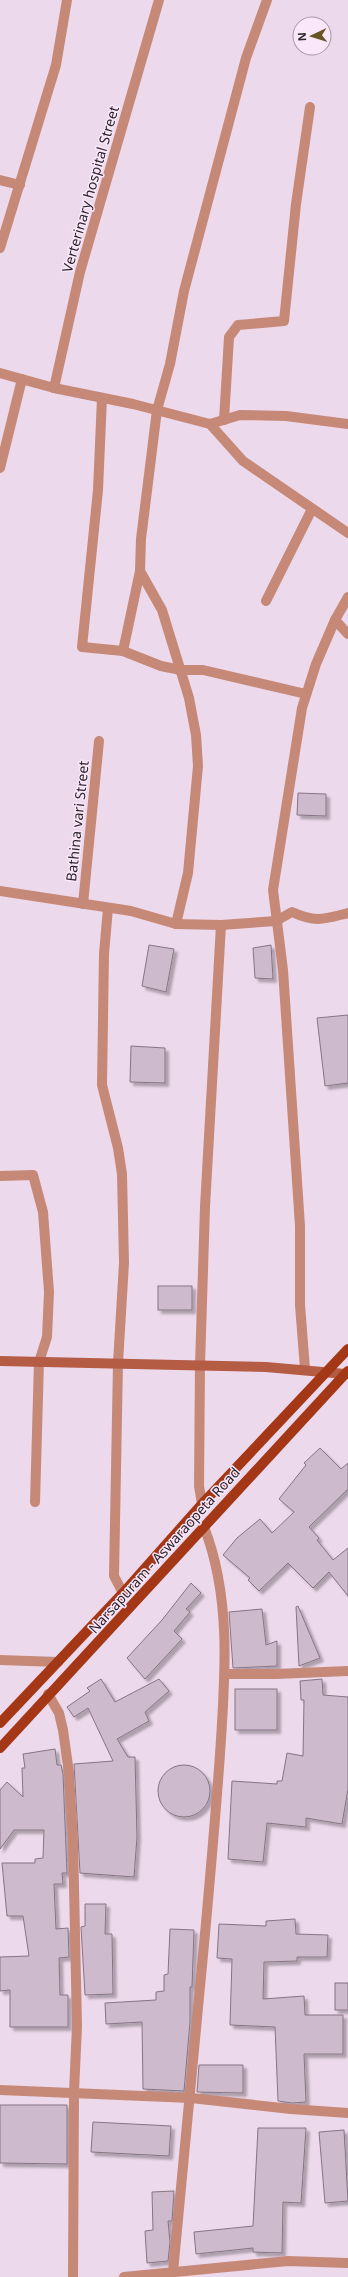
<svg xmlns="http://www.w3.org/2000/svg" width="348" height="2277" font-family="'Noto Sans',sans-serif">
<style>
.building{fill:#cdbacc;stroke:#867484;filter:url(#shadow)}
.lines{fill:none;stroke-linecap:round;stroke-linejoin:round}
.minor{stroke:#c68978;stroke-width:10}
.tertiary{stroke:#c68978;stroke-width:10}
.secondary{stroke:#b45c44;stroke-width:10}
.primary{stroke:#a43816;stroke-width:10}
.labels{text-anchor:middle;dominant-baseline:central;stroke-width:3;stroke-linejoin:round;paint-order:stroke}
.street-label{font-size:14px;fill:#2b242b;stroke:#fae7f9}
</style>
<defs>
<filter id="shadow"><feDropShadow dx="3.5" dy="3.5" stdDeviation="1" flood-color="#0004"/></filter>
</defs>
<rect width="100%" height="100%" fill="#edd9ec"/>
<!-- building -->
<g class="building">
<path d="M298,793L326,794V816L297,815Z"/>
<path d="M149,945L174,949L166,992L142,986Z"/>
<path d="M271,945L273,979L255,978L253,948Z"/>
<path d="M348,1015V1083L325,1086L317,1018Z"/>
<path d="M131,1046L165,1048V1083L130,1082Z"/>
<rect x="158" y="1286" width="34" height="24"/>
<path d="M320,1448L341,1469L348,1463V1489L309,1527L319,1538L317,1540L333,1560L348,1548V1596L329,1572L313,1588L288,1563L259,1591L248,1580L250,1578L223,1555L237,1538L260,1519L272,1533L294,1512L279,1499L306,1465L304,1463Z"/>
<path d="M191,1583L201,1593L186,1609L190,1612L174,1631L182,1639L145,1679L127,1658L162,1620Z"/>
<path d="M298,1606L320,1658L299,1666L296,1607Z"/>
<path d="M262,1609L266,1645L277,1641V1666L233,1668L229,1612Z"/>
<path d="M101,1679L115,1702L159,1679L169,1691L145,1712L149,1721L117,1739L128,1757H135L137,1837L134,1877L80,1873L74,1764L113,1761L88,1708L74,1717L67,1707L90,1691L87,1688Z"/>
<path d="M322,1679L323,1695L348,1697V1789L342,1824L306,1818V1827L267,1823L263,1862L228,1859L232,1781L277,1784V1781H282L287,1753L303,1756L304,1700H301L300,1681Z"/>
<rect x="235" y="1689" width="42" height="41"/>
<path d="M55,1749L57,1765H61L63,1774L67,1873H62L63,1884H54L56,1929L68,1928L69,1957L59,1958L60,1995H68V2027H10V1990L0,1991V1957L29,1956L23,1916H7L2,1863H35V1859L43,1858L44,1830H14L0,1849V1790L7,1782L23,1797L22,1768H25L23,1754Z"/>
<circle cx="184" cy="1791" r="26"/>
<path d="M85,1904H106L105,1934H112L113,1994L85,1995L81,1927L85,1926Z"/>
<path d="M295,1919L296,1934L328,1935L327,1957H297V1961L264,1962L263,1999L304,1996L305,2015H343V2054H304L306,2102L292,2103L278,2101L275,2027L230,2025L232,1959L217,1958L219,1924L266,1926V1921Z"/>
<path d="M170,1929L194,1930L192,1987H190V2022L184,2091L143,2089L142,2022L106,2024L105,2003L156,2000V1992L164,1991V1975L168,1974Z"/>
<rect x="335" y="1983" width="13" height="27"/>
<path d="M199,2065H243V2093L197,2092Z"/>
<path d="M0,2105H67V2164L0,2163Z"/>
<path d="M93,2122L171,2126L169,2156L91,2152Z"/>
<path d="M258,2128H306L301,2203L283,2202L282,2253L253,2252V2248L196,2254L194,2232L253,2226Z"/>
<path d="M344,2130L348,2201L325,2203L319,2132Z"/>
<path d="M174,2191L172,2221H168L170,2242L168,2261L147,2263L145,2231L153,2230L152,2192Z"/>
</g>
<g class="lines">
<!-- minor -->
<g class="minor">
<path d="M0,180L20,185"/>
<path d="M0,248L56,65L67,0"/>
<path d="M102,398L98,490L82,647L123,651L161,666L181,670H203L306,694"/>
<path d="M224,420L229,337L238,325L284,321L296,204L310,107"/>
<path d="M210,424L240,415L286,416L348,424"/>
<path d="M0,468L22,379"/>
<path d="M266,601L312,509"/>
<path d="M335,620L348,634"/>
<path d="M123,651L140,571"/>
<path d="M0,891L131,911L176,924L221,925L276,921L292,912C316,923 324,919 348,913"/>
<path d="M83,904L99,741"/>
<path d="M108,908L104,954L102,1085L118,1148L122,1174L124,1263L118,1363L114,1576L123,1593"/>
<path d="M176,924L188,873L198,766L196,735L189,698L162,610L140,571L141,539L157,410L170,364L184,291L246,58L267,0"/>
<path d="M0,1176L33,1175L43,1212L49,1292L47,1337L39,1362L35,1502"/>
<path d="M305,1369L300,1305V1226L283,970L273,890L302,708L316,664L335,620L348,597"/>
<path d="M202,1504L199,1486L200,1365L205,1207L221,925"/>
<path d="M0,1660L58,1662"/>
<path d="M226,1674H276L348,1671"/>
<path d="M48,1694L59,1713L63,1730L69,1773L73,1841L77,2026L74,2092L73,2277"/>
<path d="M0,2090L191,2098L291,2109L348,2113"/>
<path d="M173,2272C185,2155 195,2039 206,1923C211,1867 216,1811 220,1754C225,1679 232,1598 204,1527"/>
<path d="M124,2277L288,2261L348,2263"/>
</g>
<!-- tertiary -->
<g class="tertiary">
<path d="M0,373L54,388L133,404L210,424L243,461L348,533"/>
<path d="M54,388L80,272L159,0"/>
</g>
<!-- secondary -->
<path class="secondary" d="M0,1361L266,1367L345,1374"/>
<!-- primary -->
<g class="primary">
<path d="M0,1723L123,1593L202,1504L348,1349"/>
<path d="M0,1748L348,1371"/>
</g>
</g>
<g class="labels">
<!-- street labels -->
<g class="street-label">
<text transform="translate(90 189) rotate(-74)">Verterinary hospital Street</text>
<text transform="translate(77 821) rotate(-84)">Bathina vari Street</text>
<text transform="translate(164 1550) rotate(-48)">Narsapuram - Aswaraopeta Road</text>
</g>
</g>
<!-- north arrow -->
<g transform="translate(312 36) rotate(266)"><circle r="19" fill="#fae7f9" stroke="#a799a7"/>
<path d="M0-3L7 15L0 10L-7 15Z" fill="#675523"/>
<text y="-6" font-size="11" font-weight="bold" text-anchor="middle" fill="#2b242b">N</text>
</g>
</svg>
